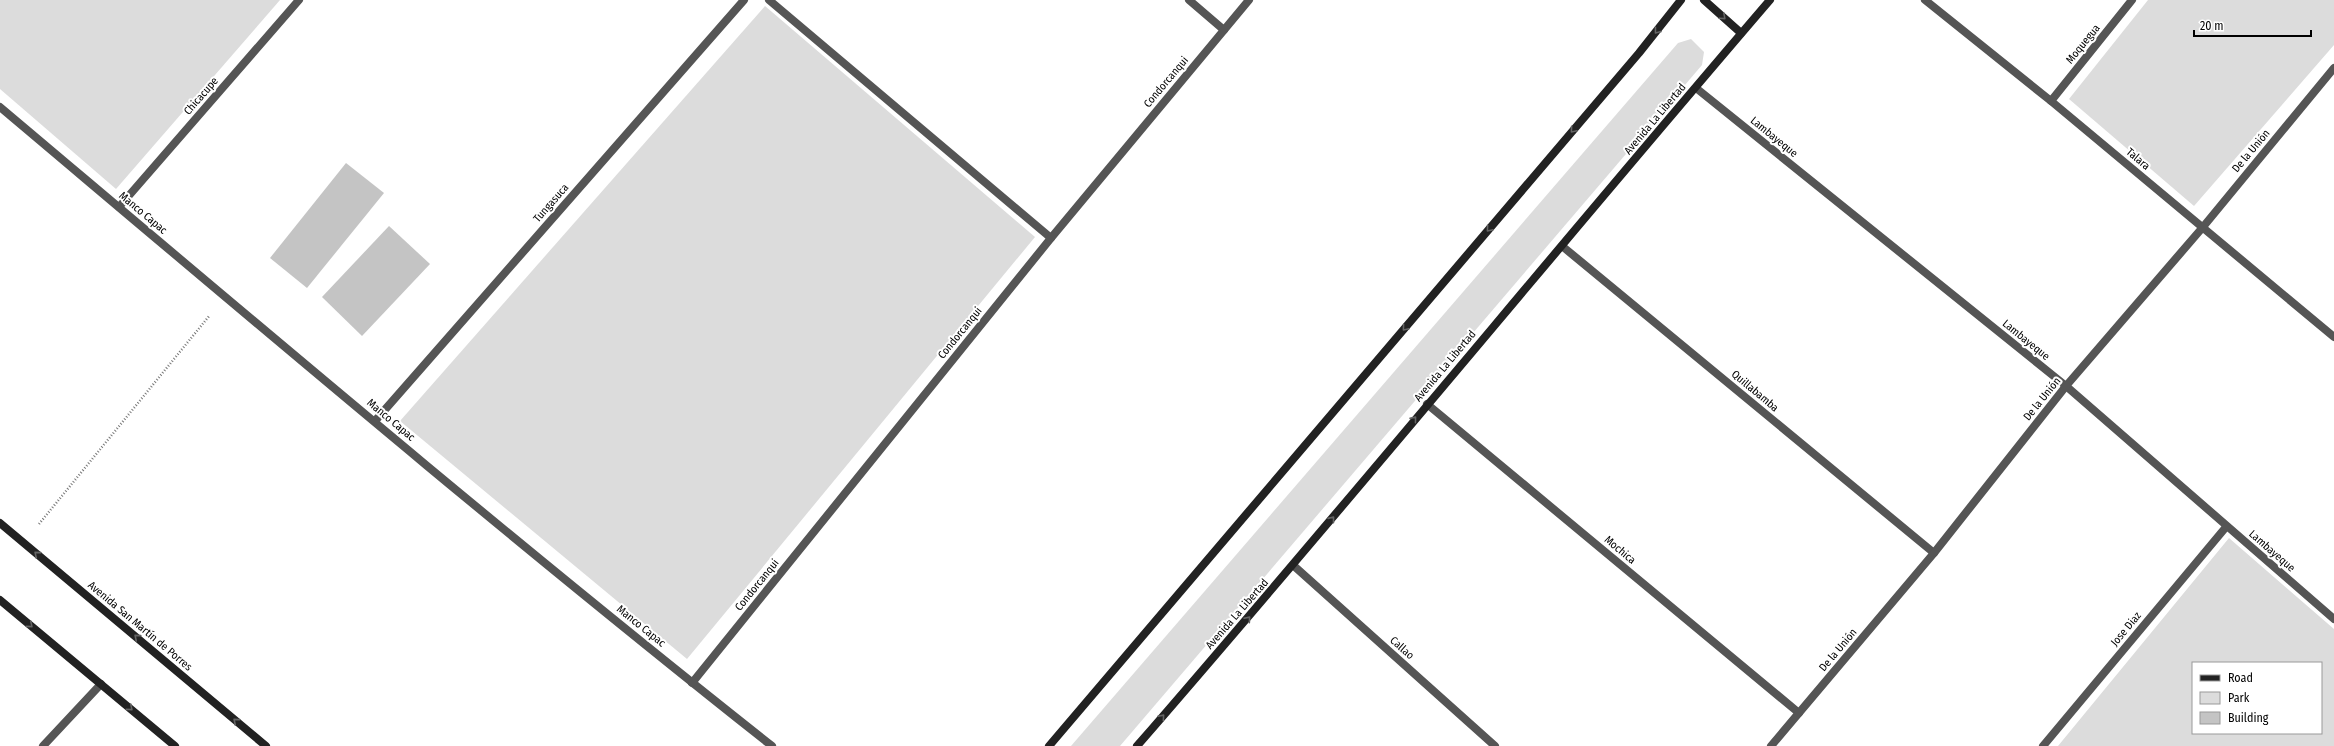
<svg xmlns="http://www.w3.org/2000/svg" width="2334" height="746" font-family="'Fira Sans Condensed',sans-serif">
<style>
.green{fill:#dcdcdc;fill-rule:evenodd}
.building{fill:#c4c4c4}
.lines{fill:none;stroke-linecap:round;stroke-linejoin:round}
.path{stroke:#777;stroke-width:2.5;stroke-dasharray:1 2;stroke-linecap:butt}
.street{stroke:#555;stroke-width:8}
.secondary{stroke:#222;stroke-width:8}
.oneway{stroke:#646464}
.labels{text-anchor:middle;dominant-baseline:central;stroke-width:4;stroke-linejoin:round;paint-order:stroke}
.street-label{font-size:11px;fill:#000;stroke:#fff}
</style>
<rect width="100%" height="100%" fill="#fff"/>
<!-- green -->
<g class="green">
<path d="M0,0H280L116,189L0,89Z"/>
<path d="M2148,0H2334V45L2194,206L2069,99Z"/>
<path d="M765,6L1035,237L687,659L400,421Z"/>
<path d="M1691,39L1704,52L1702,65L1120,746H1071L1678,43Z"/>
<path d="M2229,538L2334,629V746H2058ZM2193,663H2321V733H2193Z"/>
</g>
<!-- building -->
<g class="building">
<path d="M346,163L384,193L307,288L270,258Z"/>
<path d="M389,226L430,264L362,336L322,297Z"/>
</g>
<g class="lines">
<!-- path -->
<path class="path" d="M39,524L210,315"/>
<!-- street -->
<g class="street">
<path d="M769,0L1051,238"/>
<path d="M1189,0L1224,30"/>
<path d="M1925,0L2051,101L2334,337"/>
<path d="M1696,88L2066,386L2334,619"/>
<path d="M2051,101L2132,0"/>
<path d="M0,107C255,322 510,539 772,746"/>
<path d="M119,207L299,0"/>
<path d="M1562,246L1934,553"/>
<path d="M1427,404L1799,713"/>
<path d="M375,421L744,0"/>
<path d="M1294,566L1495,746"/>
<path d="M692,683L1051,238L1249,0"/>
<path d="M43,746L101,684"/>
<path d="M1771,746L1934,553L2066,386L2203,227L2334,68"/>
<path d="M2043,746L2226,527"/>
</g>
<!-- secondary -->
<g class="secondary">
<path d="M1704,0L1741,33"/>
<path d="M0,523L266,746"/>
<path d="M0,600L175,746"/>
<path d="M1049,746L1639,53L1681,0"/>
<path d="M1137,746C1351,500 1558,247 1770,0"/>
</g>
</g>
<!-- one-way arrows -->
<defs><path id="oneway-chevron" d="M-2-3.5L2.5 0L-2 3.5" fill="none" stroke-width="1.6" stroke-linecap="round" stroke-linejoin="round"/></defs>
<g class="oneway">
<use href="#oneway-chevron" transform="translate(1723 17) rotate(42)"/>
<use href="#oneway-chevron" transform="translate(1657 31) rotate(128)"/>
<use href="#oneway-chevron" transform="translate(1573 130) rotate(130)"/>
<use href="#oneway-chevron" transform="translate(1489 229) rotate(130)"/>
<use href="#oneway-chevron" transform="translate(1405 328) rotate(130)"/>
<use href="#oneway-chevron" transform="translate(1414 419) rotate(-51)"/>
<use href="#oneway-chevron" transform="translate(1332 519) rotate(-51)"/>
<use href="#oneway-chevron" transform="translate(37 554) rotate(-140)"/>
<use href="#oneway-chevron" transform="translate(1248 619) rotate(-49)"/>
<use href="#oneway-chevron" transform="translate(30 625) rotate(40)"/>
<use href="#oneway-chevron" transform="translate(137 637) rotate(-140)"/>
<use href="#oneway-chevron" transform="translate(130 708) rotate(40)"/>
<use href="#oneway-chevron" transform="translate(1162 717) rotate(-49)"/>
<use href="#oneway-chevron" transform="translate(236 721) rotate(-140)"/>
</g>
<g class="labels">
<!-- street labels -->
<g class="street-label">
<text transform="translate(2083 44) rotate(-51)">Moquegua</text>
<text transform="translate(1166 82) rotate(-50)">Condorcanqui</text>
<text transform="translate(201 96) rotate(-49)">Chicacupe</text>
<text transform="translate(1655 119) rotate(-50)">Avenida La Libertad</text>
<text transform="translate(1774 137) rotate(39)">Lambayeque</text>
<text transform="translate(2251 151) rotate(-50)">De la Unión</text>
<text transform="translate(2138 159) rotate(40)">Talara</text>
<text transform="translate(551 203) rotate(-49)">Tungasuca</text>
<text transform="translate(143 213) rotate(40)">Manco Capac</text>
<text transform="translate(960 333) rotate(-51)">Condorcanqui</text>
<text transform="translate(2026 340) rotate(39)">Lambayeque</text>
<text transform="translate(1445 366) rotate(-50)">Avenida La Libertad</text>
<text transform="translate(1755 391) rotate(40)">Quillabamba</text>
<text transform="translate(2042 399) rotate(-51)">De la Unión</text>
<text transform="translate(391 420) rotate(40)">Manco Capac</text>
<text transform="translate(1620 550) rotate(40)">Mochica</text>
<text transform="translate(2272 551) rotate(41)">Lambayeque</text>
<text transform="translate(757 585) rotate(-51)">Condorcanqui</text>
<text transform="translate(1237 614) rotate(-49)">Avenida La Libertad</text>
<text transform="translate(140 626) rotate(40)">Avenida San Martín de Porres</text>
<text transform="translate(641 626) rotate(39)">Manco Capac</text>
<text transform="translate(2126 629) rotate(-50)">Jose Diaz</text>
<text transform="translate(1402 648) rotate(42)">Callao</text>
<text transform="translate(1838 650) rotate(-50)">De la Unión</text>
</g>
</g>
<!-- legend -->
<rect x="2192" y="662" width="130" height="72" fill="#ffffff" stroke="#999999"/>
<rect x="2200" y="675" width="20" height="6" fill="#222222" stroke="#999999"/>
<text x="2228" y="682" font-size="12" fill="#000000">Road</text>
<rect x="2200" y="692" width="20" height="12" fill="#dcdcdc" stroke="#999999"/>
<text x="2228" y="702" font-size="12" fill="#000000">Park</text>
<rect x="2200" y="712" width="20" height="12" fill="#c4c4c4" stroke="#999999"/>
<text x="2228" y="722" font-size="12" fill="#000000">Building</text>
<!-- scale -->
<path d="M2194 30v6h117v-6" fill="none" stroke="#000000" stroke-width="2"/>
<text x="2200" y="30" font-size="12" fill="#000000" stroke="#ffffff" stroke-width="3" paint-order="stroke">20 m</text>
</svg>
